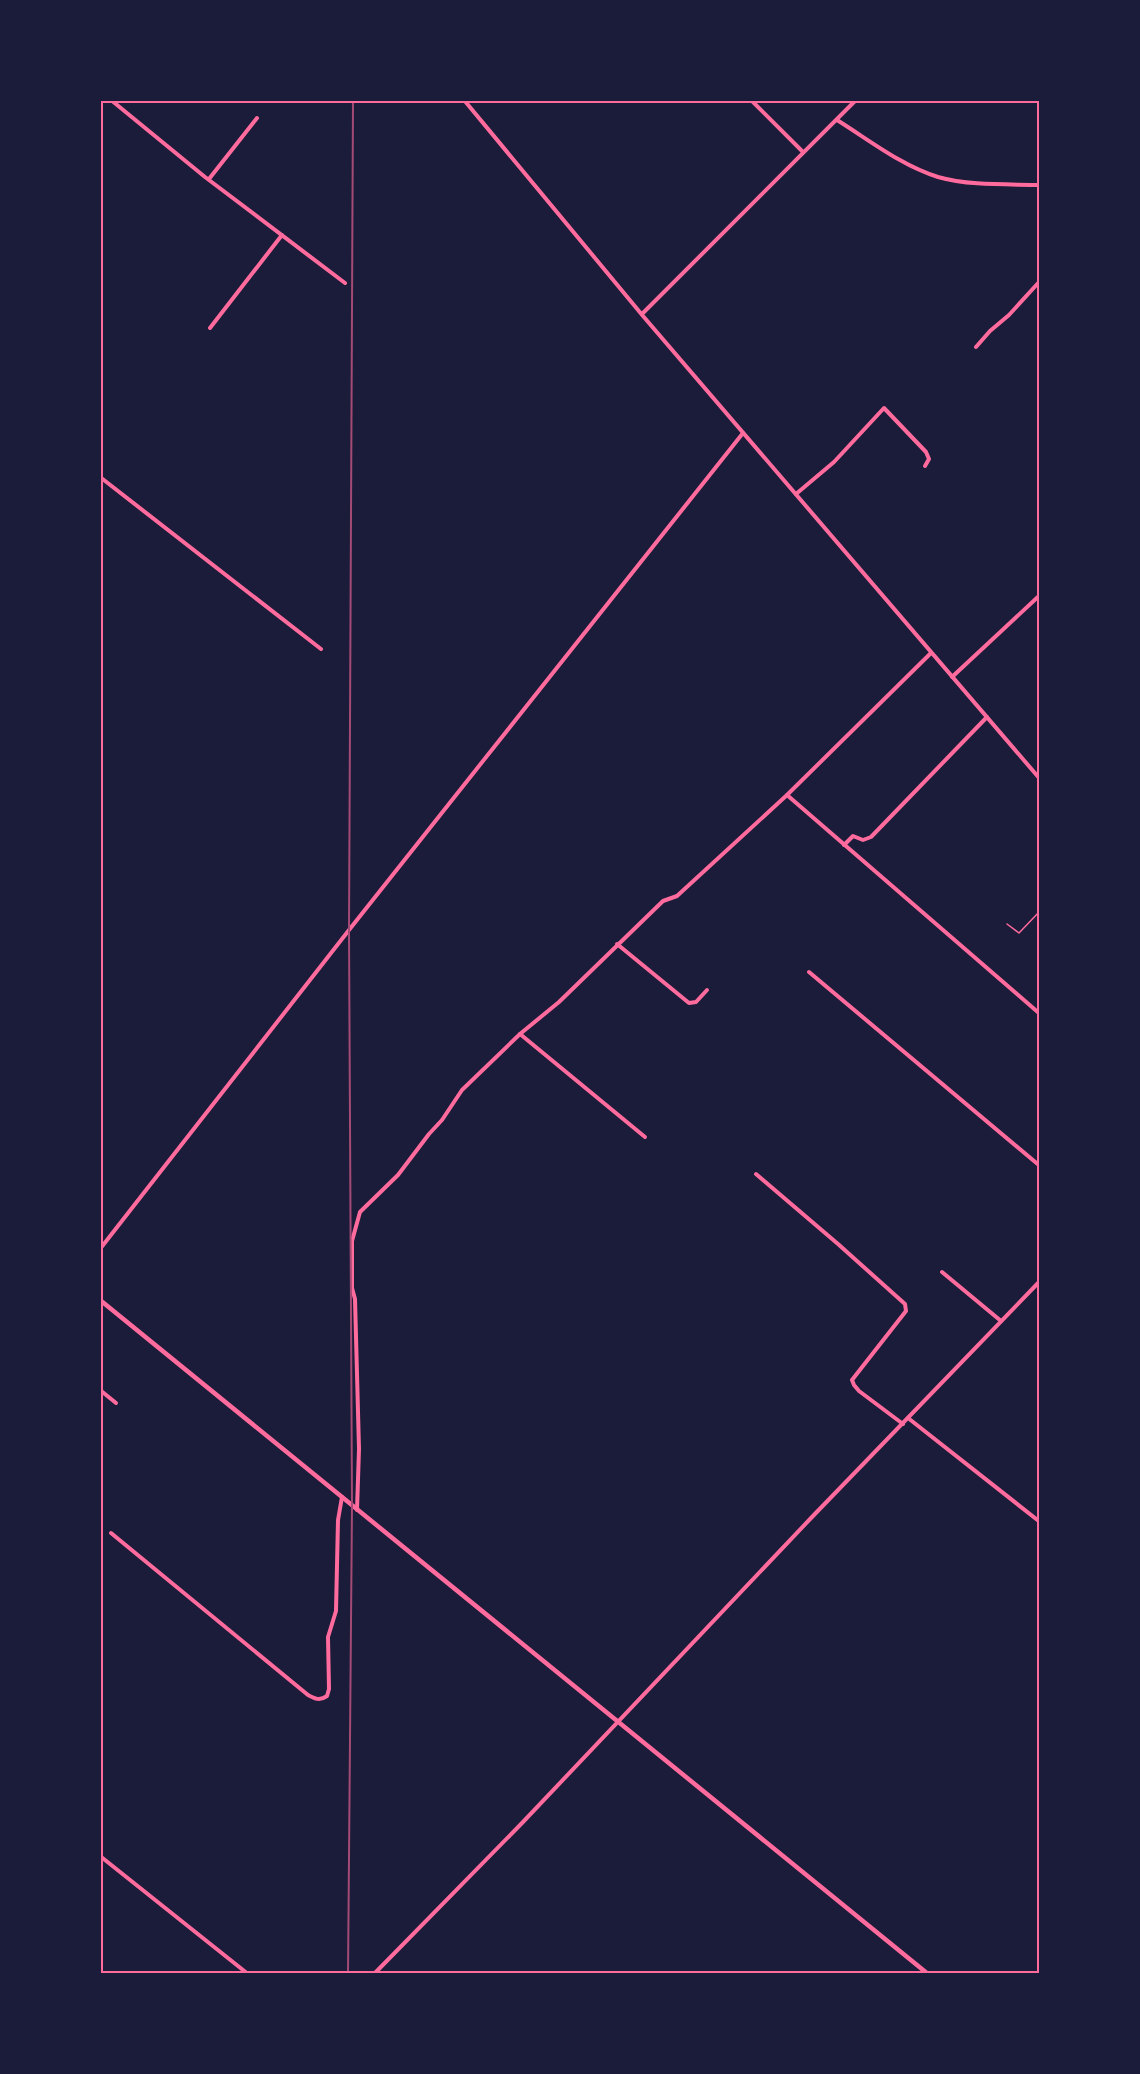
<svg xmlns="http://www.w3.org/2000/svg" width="1140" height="2074" font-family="'Nunito Sans',sans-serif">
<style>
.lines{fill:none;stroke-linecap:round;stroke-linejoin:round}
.service{stroke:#ff6b9d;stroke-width:1.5}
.minor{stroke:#ff6b9d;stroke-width:4}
.tertiary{stroke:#ff6b9d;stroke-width:4.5}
.rail{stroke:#a44b75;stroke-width:2}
.neatline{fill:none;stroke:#ff6b9d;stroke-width:2}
</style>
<rect width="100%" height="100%" fill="#1b1b3a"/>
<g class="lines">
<!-- service -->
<path class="service" d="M1007,924L1019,933L1040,911"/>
<!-- minor -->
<g class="minor">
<path d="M111,100L205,177L345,283"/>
<path d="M464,100L643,316L1040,779"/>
<path d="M751,100L803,152"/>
<path d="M837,120C869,140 902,166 938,177C970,186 1006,184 1040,185"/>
<path d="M209,179L257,118"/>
<path d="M642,314L856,100"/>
<path d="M210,328L282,235"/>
<path d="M976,347L990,331L1009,315L1040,281"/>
<path d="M100,477L321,649"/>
<path d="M796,494L834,462L884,408L926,452L929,459L925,466"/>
<path d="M952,677L1040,595"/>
<path d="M787,795L1040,1014"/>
<path d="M844,845L853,836L863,840L871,837L987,717"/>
<path d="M617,944L689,1003L696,1002L707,990"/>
<path d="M809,972L1040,1166"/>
<path d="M520,1034L645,1137"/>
<path d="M756,1174L838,1244L905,1304L906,1311L852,1380L854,1385L859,1391L903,1424"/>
<path d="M100,1249L349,930L743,433"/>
<path d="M942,1272L1001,1321"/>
<path d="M100,1390L116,1403"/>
<path d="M908,1418L1040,1522"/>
<path d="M357,1510L359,1449L355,1299L352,1288V1241L360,1212L398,1175L429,1134L442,1120L462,1090L520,1034L559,1002L663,901L677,896L787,795L931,653"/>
<path d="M111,1533L308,1695C315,1699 320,1701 327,1696L329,1689L328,1637L336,1611L338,1520L342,1497"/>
<path d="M100,1856L248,1974"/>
<path d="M374,1974L523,1822L812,1517L1040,1281"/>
</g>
<!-- tertiary -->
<path class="tertiary" d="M100,1300L928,1974"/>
<!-- rail -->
<path class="rail" d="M348,1974L352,1505L349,930L353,100"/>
</g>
<!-- border -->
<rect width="1140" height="2074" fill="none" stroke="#1b1b3a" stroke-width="204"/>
<rect x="102" y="102" width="936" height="1870" class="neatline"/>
</svg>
